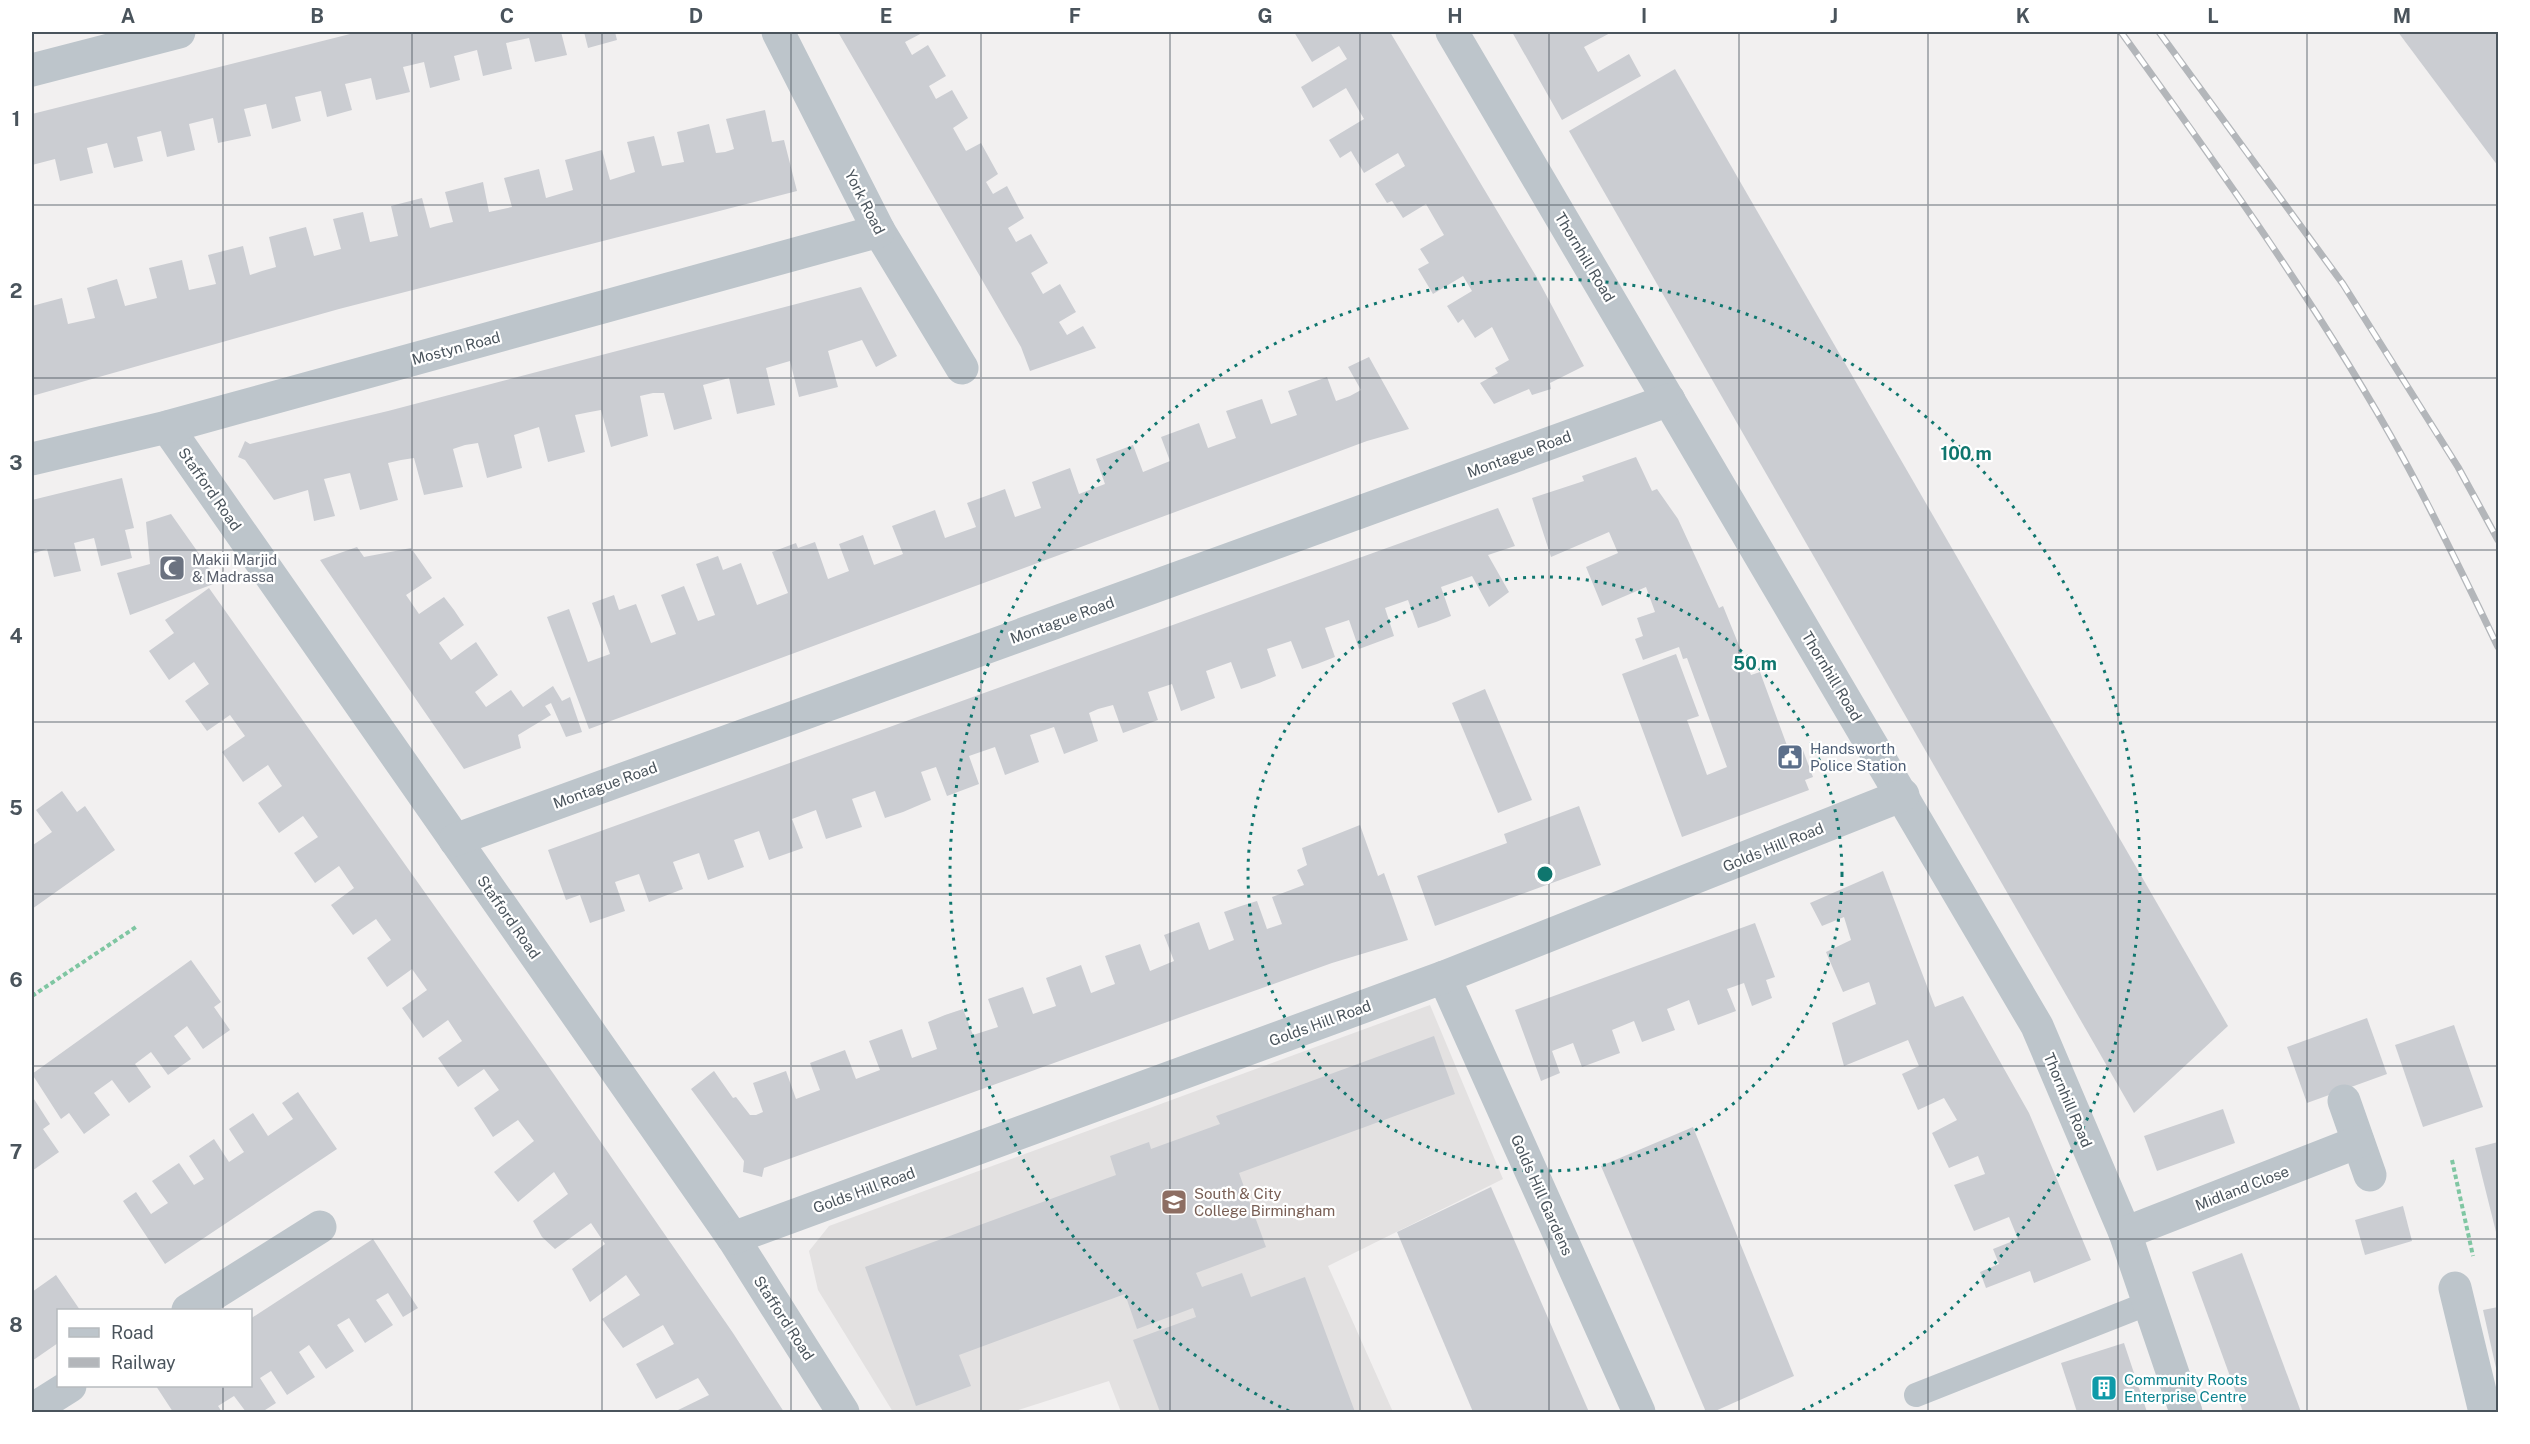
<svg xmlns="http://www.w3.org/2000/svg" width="2530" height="1444" font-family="'Public Sans',sans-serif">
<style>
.education{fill:#e3e1e1}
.building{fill:#cbcdd2}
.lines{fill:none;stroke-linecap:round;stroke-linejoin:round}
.path{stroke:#7fc6a2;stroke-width:4;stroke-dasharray:4.5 3;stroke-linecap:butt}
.lane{stroke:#bdc5cb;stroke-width:24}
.street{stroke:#bdc5cb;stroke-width:33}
.rail-casing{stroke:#b3b6ba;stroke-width:7}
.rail{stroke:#fff;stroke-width:4.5;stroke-dasharray:14;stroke-linecap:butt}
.grid{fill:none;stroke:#4a545c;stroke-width:1.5;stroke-opacity:0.55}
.ring{fill:none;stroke:#0f766e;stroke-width:3;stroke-dasharray:3 6}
.labels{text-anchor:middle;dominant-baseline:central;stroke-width:4.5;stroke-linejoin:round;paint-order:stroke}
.street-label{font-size:15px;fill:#4a545c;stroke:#fff}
.worship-label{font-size:15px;fill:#5b616d;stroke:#fff;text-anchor:start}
.service-label{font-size:15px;fill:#4e5e75;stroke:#fff;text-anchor:start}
.education-label{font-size:15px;fill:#785e54;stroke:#fff;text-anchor:start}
.culture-label{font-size:15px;fill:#0d838f;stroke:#fff;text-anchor:start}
.centre{fill:#0f766e;stroke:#fff;stroke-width:3}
.ring-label{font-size:18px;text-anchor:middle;font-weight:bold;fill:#0f766e;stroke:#fff;stroke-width:4.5;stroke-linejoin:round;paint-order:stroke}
.neatline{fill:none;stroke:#4a545c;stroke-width:2}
.grid-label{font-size:20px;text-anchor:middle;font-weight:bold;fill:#4a545c}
</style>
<rect width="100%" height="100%" fill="#f2f0f0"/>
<!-- education -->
<path class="education" d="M1430,1005L1503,1179L1328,1266L1393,1412H1121L1109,1381L1012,1412H893L818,1290L809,1251L829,1226Z"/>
<!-- building -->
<g class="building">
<path d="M358,32H561L567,55L535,62L529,38L506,43L512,69L483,76L477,50L454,56L460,80L430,88L424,62L403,67L410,92L376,100L371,78L345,84L352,110L327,117L321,91L295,97L301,121L272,129L266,104L244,109L251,136L218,143L213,118L189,124L195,150L167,157L161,131L137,137L143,161L114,168L107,143L87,148L93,173L60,181L55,159L32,165V114Z"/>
<path d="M584,32H615L617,40L588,48Z"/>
<path d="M838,32H924L905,42L912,55L928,45L946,76L929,86L936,99L952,90L968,118L953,128L966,151L981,143L998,174L986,182L993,194L1007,186L1024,218L1008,228L1016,242L1031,234L1048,263L1031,273L1043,294L1060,284L1076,312L1059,322L1067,335L1083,326L1096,348L1030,371L1021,347Z"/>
<path d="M1294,32H1390L1536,276L1584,366L1550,383L1551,389L1532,395L1529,389L1494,404L1480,383L1498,373L1495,368L1509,360L1492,327L1475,338L1463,319L1458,323L1447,306L1472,291L1463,276L1433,294L1418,269L1429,263L1420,249L1444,235L1426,204L1403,218L1392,201L1387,203L1375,184L1405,166L1398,153L1364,173L1351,151L1340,158L1329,140L1364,119L1346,88L1313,108L1301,87L1347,59L1339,46L1312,62Z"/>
<path d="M1512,32H1612L1584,47L1598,72L1629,54L1641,76L1562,120Z"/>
<path d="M2398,32H2498V166Z"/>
<path d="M1675,69L2228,1026L2134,1113L1569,131Z"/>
<path d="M765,110L772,142L784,140L797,191L339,309L32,396V306L62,298L68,324L95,318L87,288L117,279L125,306L157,298L149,268L182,260L189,290L216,284L208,255L243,246L250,275L262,271L276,267L269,237L306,227L314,256L341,249L333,219L363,212L370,242L398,236L391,206L422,198L430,228L444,224L453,222L445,192L483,182L489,212L512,207L504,178L539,169L546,198L573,190L565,160L602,150L610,180L635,172L627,142L654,136L662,166L684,162L677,132L709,124L716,153L725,152L734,149L726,119Z"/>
<path d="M861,287L897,356L876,367L862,340L828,351L838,387L799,397L790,361L766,368L775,405L737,414L729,378L703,385L712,419L674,430L664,393H653L640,396L648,436L611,447L601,410L590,412L575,415L585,452L548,462L539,427L514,435L522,468L487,478L478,443L465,445L453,449L463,487L424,495L414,458L401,460L388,463L398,500L360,510L350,473L324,479L335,516L314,521L308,490L274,500L245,460L238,457L245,441L250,444L388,411Z"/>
<path d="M1369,357L1409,429L1367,441L589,729L547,617L569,609L588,662L610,654L592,603L614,595L619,610L636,604L651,643L676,634L661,595L684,586L698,621L715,615L696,564L718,556L723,570L741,563L757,605L788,593L772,552L796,543L798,548L815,542L828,579L849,571L839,544L863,535L874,565L903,554L892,526L935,510L945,538L976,527L967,503L1005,489L1015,517L1041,508L1032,482L1070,468L1079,494L1105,484L1096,459L1133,445L1143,472L1170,461L1161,437L1199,423L1208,448L1236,438L1226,411L1262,399L1271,424L1297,415L1288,391L1327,377L1336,401L1350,396L1361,390L1348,367Z"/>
<path d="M1636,457L1652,491L1657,489L1678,519L1719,608L1723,606L1751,675L1760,672L1789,751L1801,745L1813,777L1805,780L1809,790L1682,837L1622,674L1676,654L1699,716L1687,720L1707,775L1727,767L1687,658L1683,659L1679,647L1643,660L1635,639L1643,636L1637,618L1655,612L1646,587L1602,606L1586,567L1618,553L1609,532L1551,557L1532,498L1584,481L1582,476Z"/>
<path d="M122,478L134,528L125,530L132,558L101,566L94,538L74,543L81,571L54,577L47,549L32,554V500Z"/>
<path d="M1498,508L1515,546L1488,555L1509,592L1489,607L1472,576L1441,587L1451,616L1436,622L1418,628L1408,600L1385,608L1394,636L1359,649L1349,620L1325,628L1335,657L1317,664L1302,669L1291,641L1267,649L1276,676L1259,683L1241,689L1231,662L1206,671L1215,698L1181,711L1172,684L1148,692L1158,720L1123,733L1113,705L1098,709L1089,713L1098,741L1064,754L1054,727L1030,735L1039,762L1005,775L995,747L969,756L979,784L947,796L936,767L921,772L931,800L903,812L885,818L875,791L852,799L862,827L826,839L816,810L792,819L803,848L769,860L759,831L734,840L744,867L708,880L699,853L673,862L683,889L649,902L639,874L615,882L625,911L590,923L580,895L566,900L548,850Z"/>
<path d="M171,514L219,582L130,615L117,573L150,564L146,522Z"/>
<path d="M357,547L364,557L411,548L432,578L406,595L419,614L444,597L454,610L464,625L439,643L451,660L476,642L498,675L475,692L486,707L511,690L523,707L553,686L562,701L570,697L582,732L566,737L551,703L545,706L551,715L518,735L521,748L464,769L320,560Z"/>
<path d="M209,588L553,1073L733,1333L784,1412H674L709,1395L698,1378L656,1399L636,1364L674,1344L663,1325L623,1348L612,1333L602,1319L640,1295L626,1275L590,1302L572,1269L605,1244L591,1223L555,1249L542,1237L533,1221L568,1194L554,1172L518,1202L494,1172L534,1141L518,1120L493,1137L474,1108L499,1090L484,1069L458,1087L438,1058L462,1041L448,1020L423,1038L402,1008L427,990L412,969L387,987L367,958L391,940L376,919L353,935L331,905L354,888L339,866L315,883L294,853L318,837L303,816L279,833L258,803L282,786L273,773L268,765L243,782L222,752L245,736L230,715L207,731L185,701L209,684L194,662L169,680L149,651L174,633L165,620Z"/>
<path d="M1485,689L1532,800L1498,813L1452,703Z"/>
<path d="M62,791L77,812L85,806L115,850L32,909V842L33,845L52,832L36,810Z"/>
<path d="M1579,806L1601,865L1435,926L1417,876L1507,843L1504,834Z"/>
<path d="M1360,825L1378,876L1384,873L1408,940L1332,963L1181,1017L764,1168L762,1177L743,1172L744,1161L691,1089L714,1071L733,1098L736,1097L750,1115H756L763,1112L753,1083L786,1071L796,1099L820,1090L810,1063L845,1050L856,1079L880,1070L869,1041L902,1029L912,1058L937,1049L928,1022L945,1015L963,1009L973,1035L998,1027L988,999L1023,987L1033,1014L1056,1006L1046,978L1081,965L1091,993L1115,984L1105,956L1140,944L1150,971L1174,961L1164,935L1199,922L1209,950L1234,940L1224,912L1241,906L1257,901L1267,929L1282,924L1272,897L1304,885L1297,870L1307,865L1302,848Z"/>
<path d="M1883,871L1935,1007L1963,996L2029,1113L2091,1260L2034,1283L2030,1271L1986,1288L1980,1272L1999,1264L1993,1249L2018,1239L2009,1217L1974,1231L1954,1185L1985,1174L1978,1156L1949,1168L1932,1133L1957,1120L1944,1098L1918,1110L1902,1074L1919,1066L1908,1040L1844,1066L1832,1023L1876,1004L1869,982L1843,992L1826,952L1851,940L1844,917L1822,926L1810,903Z"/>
<path d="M1755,923L1775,977L1766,980L1772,998L1752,1006L1744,983L1727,989L1736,1011L1698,1025L1689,1000L1667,1009L1675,1030L1642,1042L1634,1021L1612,1030L1620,1053L1582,1067L1573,1043L1552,1051L1560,1073L1541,1081L1515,1010Z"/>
<path d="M191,960L221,1002L214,1007L230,1030L203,1049L187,1026L174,1036L191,1059L168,1075L151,1052L135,1064L151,1087L129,1103L112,1080L94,1093L110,1115L84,1134L69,1113L61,1119L32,1074Z"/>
<path d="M2367,1018L2387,1074L2307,1103L2287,1047Z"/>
<path d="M2454,1025L2483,1107L2423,1127L2395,1045Z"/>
<path d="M1434,1036L1455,1094L1239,1173L1266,1247L1196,1273L1202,1287L1242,1273L1251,1297L1305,1277L1355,1412H1160L1133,1340L1196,1317L1193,1308L1137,1329L1125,1294L959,1355L971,1386L916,1406L865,1267L1116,1175L1110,1156L1149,1142L1151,1149L1220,1124L1216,1116Z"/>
<path d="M298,1092L337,1149L165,1264L123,1201L136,1192L151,1214L168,1203L152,1181L179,1163L194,1185L204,1179L189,1156L214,1139L229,1162L244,1152L229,1129L253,1113L268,1136L293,1119L282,1103Z"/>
<path d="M32,1096L50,1124L43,1129L59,1152L32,1171Z"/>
<path d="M2223,1109L2235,1143L2157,1171L2144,1136Z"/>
<path d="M1693,1127L1794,1376L1713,1412H1706L1601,1166Z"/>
<path d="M2498,1142V1240L2475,1148Z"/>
<path d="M1491,1187L1589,1412H1473L1397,1232Z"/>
<path d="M2403,1206L2412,1241L2365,1255L2355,1220Z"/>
<path d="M373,1239L418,1308L403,1317L388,1293L376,1300L393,1325L365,1343L349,1318L337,1325L354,1351L326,1369L309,1345L299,1352L315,1377L287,1395L271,1371L260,1378L276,1403L262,1412H246L234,1396L218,1406L222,1412H173L156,1386H250V1319Z"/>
<path d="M2242,1253L2301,1412H2243L2192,1272Z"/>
<path d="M56,1275L80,1310H58V1343L32,1361V1292Z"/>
<path d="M2498,1307V1377L2483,1310Z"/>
<path d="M2124,1343L2147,1412H2077L2061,1363Z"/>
</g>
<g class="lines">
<!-- path -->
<g class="path">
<path d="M32,996L136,927"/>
<path d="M2452,1160L2473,1256"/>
</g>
<!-- lane -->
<path class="lane" d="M1916,1395L2149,1303"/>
<!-- street -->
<g class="street">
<path d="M778,32L879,231L962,368"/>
<path d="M1452,32L2037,1026L2125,1233L2186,1412"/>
<path d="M32,70L179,32"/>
<path d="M167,427L733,1238L843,1412"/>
<path d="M32,459L167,427L879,231"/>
<path d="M455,840L1669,400"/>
<path d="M1444,977L1639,1412"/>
<path d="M2344,1101L2370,1175"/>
<path d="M2125,1233L2358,1142"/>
<path d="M733,1238L1444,977L1903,795"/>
<path d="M2455,1288L2485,1412"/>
<path d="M188,1310L320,1227"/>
<path d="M32,1410L70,1386"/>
</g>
<defs>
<g id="rail">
<path d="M2121,32C2220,169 2320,308 2402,456C2436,518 2467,583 2498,647"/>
<path d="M2159,32L2343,284L2458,467L2498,540"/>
</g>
</defs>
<!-- rail casing -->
<use href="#rail" class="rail-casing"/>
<!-- rail -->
<use href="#rail" class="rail"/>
</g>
<!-- grid -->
<path class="grid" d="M223,32V1310M412,32V1412M602,32V1412M791,32V1412M981,32V1412M1170,32V1412M1360,32V1412M1549,32V1412M1739,32V1412M1928,32V1412M2118,32V1412M2307,32V1412M32,205H2498M32,378H2498M32,550H2498M32,722H2498M32,894H2498M32,1066H2498M32,1239H2498M223,1386V1412"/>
<!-- distance rings -->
<g class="ring">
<circle cx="1545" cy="874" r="297"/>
<path d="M1289 1411A595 595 0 1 1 1801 1411"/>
</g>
<!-- icons -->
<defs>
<symbol id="mosque-square" viewBox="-11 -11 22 22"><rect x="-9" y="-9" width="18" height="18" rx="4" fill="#6b7280" stroke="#fff"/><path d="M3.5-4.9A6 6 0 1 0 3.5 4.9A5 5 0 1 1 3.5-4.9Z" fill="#fff"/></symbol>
<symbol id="civic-square" viewBox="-11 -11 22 22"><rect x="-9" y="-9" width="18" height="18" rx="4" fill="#5c6f8a" stroke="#fff"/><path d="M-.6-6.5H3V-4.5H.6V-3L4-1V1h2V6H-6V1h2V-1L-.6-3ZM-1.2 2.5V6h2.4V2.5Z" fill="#fff"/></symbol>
<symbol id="university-square" viewBox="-11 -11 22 22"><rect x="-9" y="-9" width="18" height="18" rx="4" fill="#8d6e63" stroke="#fff"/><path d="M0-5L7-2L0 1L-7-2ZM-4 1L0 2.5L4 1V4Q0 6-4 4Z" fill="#fff"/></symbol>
<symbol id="building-square" viewBox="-11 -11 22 22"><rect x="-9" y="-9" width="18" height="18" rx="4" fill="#0f9aa8" stroke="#fff"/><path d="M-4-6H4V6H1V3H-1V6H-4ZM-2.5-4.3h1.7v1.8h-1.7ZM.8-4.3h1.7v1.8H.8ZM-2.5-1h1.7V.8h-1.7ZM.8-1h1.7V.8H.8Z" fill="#fff"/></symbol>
</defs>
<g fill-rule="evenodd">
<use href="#mosque-square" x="157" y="553" width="30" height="30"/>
<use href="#civic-square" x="1775" y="742" width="30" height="30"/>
<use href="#university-square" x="1159" y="1187" width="30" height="30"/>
<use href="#building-square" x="2089" y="1373" width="30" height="30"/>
</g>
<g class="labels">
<!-- street labels -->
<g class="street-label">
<text transform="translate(865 202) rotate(63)">York Road</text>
<text transform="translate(1585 257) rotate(59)">Thornhill Road</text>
<text transform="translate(456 348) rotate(-15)">Mostyn Road</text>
<text transform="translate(1519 454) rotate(-20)">Montague Road</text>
<text transform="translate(210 489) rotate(55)">Stafford Road</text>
<text transform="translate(1062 620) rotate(-20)">Montague Road</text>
<text transform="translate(1832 676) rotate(59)">Thornhill Road</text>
<text transform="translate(605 785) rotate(-20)">Montague Road</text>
<text transform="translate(1773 847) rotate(-22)">Golds Hill Road</text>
<text transform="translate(509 917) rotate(55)">Stafford Road</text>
<text transform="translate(1320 1023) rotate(-20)">Golds Hill Road</text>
<text transform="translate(2068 1100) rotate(67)">Thornhill Road</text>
<text transform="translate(2242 1188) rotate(-21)">Midland Close</text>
<text transform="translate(864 1190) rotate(-20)">Golds Hill Road</text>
<text transform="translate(1542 1195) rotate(66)">Golds Hill Gardens</text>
<text transform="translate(784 1318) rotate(57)">Stafford Road</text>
</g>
<!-- worship labels -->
<g class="worship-label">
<text x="192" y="559">Makii Marjid<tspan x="192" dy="17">&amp; Madrassa</tspan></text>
</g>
<!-- service labels -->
<g class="service-label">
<text x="1810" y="748">Handsworth<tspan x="1810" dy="17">Police Station</tspan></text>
</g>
<!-- education labels -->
<g class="education-label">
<text x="1194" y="1193">South &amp; City<tspan x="1194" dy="17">College Birmingham</tspan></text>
</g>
<!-- culture labels -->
<g class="culture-label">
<text x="2124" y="1379">Community Roots<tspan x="2124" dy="17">Enterprise Centre</tspan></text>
</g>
</g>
<circle cx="1545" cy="874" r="9" class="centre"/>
<g class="ring-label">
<text x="1966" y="460">100 m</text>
<text x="1755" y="670">50 m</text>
</g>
<!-- border -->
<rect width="2530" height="1444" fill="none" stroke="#ffffff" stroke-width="66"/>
<!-- legend -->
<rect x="57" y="1309" width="195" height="78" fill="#ffffff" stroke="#b7bbbe" stroke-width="1.5"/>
<rect x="69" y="1328" width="30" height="9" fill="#bdc5cb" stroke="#b7bbbe" stroke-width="1.5"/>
<text x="111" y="1339" font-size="18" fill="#4a545c">Road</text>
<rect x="69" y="1358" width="30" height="9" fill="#b3b6ba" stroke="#b7bbbe" stroke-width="1.5"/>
<text x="111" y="1369" font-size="18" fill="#4a545c">Railway</text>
<rect x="33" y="33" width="2464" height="1378" class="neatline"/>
<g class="grid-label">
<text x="128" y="23">A</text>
<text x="317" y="23">B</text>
<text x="507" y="23">C</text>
<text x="696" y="23">D</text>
<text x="886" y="23">E</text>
<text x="1075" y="23">F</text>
<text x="1265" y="23">G</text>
<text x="1455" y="23">H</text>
<text x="1644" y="23">I</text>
<text x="1834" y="23">J</text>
<text x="2023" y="23">K</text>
<text x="2213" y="23">L</text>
<text x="2402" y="23">M</text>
<text x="16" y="126">1</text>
<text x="16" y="298">2</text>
<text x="16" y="470">3</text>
<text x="16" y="643">4</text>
<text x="16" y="815">5</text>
<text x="16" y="987">6</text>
<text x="16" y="1159">7</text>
<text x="16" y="1332">8</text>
</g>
</svg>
